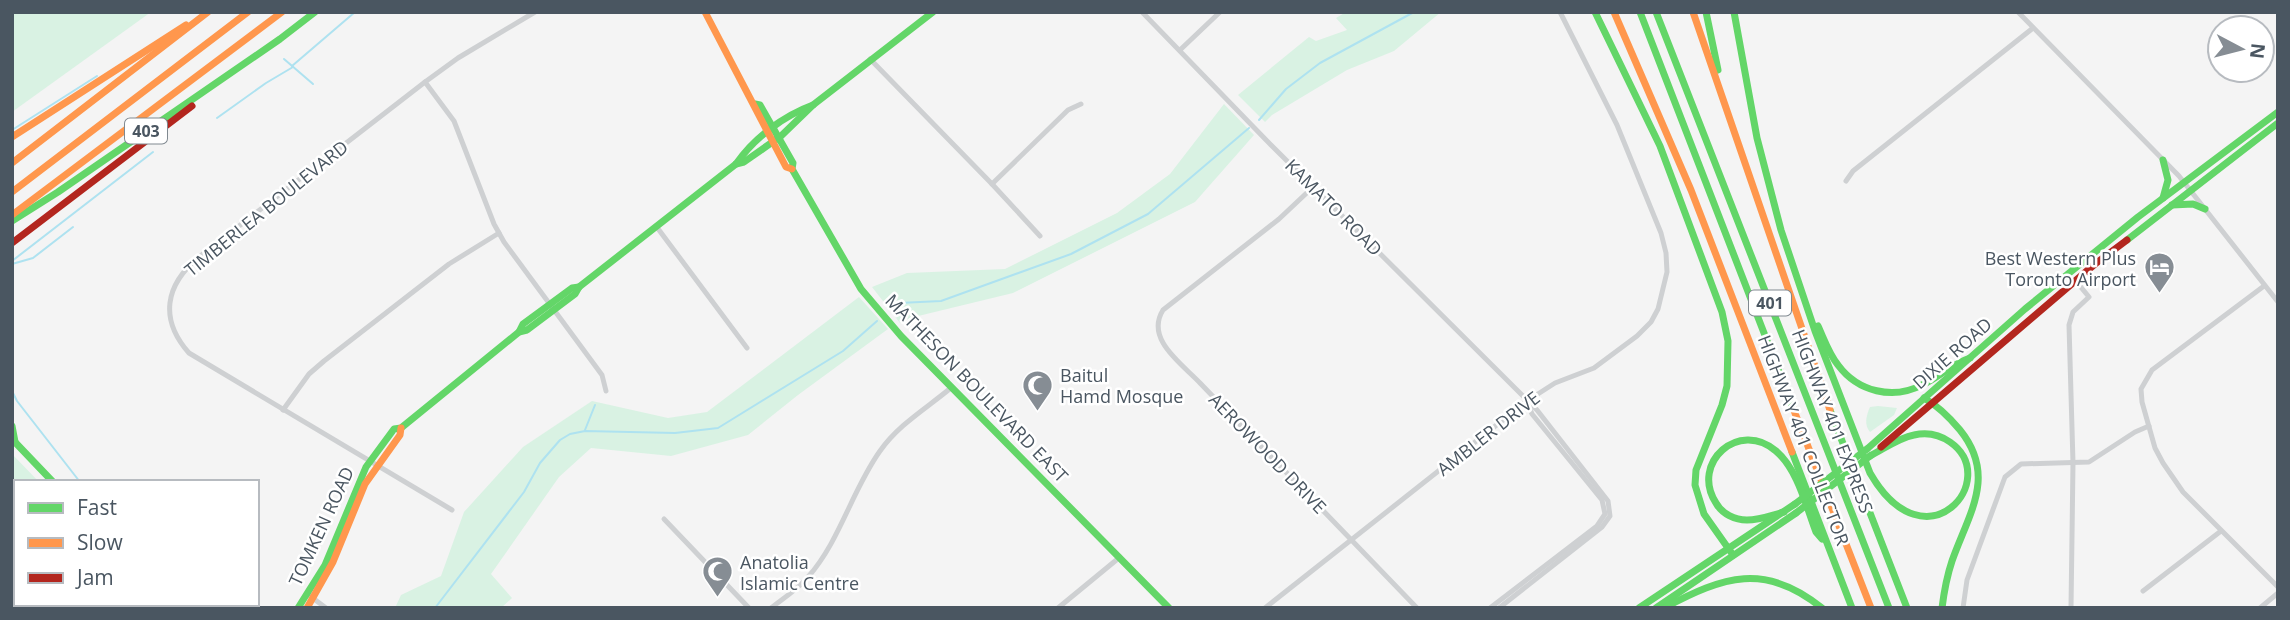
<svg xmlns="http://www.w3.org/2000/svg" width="2290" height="620" font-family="'Open Sans',sans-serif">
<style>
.green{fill:#d9f2e3}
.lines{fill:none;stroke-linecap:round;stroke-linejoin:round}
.stream{stroke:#aee2f0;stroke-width:2}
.street{stroke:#ced0d2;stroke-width:5}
.fast{stroke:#63d668;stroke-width:7}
.slow{stroke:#ff974d;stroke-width:7}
.jam{stroke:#b3261e;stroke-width:7}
.fast-bridge{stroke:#63d668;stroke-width:7}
.labels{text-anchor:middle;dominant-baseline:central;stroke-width:5;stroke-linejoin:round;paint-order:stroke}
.shield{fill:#fff;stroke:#808990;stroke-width:2}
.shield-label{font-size:16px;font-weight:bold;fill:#4a5661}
.street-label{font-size:18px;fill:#4a5661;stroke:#fff}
.poi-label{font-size:18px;fill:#4a5661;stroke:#fff;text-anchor:start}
</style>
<rect width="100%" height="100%" fill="#f4f4f4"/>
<!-- green -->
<g class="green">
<path d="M12,12H151L12,112Z"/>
<path d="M1346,12H1369L1372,14L1375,12H1441L1394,51L1347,70L1272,115L1265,122L1238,95L1309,37L1316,41L1347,30L1336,18Z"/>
<path d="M1224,104L1254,135L1195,202L1013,293L910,318L900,323L872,287L907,273L1005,269L1117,213L1170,174Z"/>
<path d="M859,297L888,329L798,395L748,435L671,456L591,448L559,477L491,574L512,598L501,608H395L401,595L441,576L464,512L523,447L592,401L668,418L707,412Z"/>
<path d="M1878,406L1897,408L1894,415L1870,432C1864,425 1866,416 1870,407Z"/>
<path d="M12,454L39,482H16V594L12,597Z"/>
</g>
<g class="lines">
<!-- stream -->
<g class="stream">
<path d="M284,59L313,84"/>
<path d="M292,66L355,12"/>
<path d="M217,118L266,83L293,67"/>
<path d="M1259,120L1286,89L1320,63L1414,12"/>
<path d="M12,130L97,76"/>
<path d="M12,261L153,152"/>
<path d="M12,264L33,258L73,227"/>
<path d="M894,307L899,303L941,301L1071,254L1148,214L1249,128"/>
<path d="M12,391L17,401L80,482"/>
<path d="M585,430L595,405"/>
<path d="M435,608L524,492L540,463L560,440L570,434L585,431L675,433L718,428L843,351L877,321"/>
</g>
<!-- street -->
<g class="street">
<path d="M1142,12L1271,145L1537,410L1608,501L1610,516L1602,527L1499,608"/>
<path d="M2018,12L2179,176L2278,302"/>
<path d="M1180,50L1220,12"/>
<path d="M870,59L992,184L1040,236"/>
<path d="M425,82L454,121L494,224L504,242L602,375L606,391"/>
<path d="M1846,181L1853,171L2033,28"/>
<path d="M992,184L1068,110L1081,104"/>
<path d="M1313,187L1279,219L1163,310C1145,339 1181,363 1200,383L1417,608"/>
<path d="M656,226L747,348"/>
<path d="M2264,286L2152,370L2141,389L2142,402L2155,448L2163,463L2183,492L2278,587"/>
<path d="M283,410L309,374L324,361L449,264L499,233"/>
<path d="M452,510L189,353C159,319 165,285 199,257L425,82L458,58L535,12"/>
<path d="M664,519L749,608"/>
<path d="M2143,591L2221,531"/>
<path d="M310,596L326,608"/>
<path d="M771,608C784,598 798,589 808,577C840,541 852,490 880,451C899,424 927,408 952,387"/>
<path d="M1058,608L1120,557"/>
<path d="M1265,608L1527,401L1555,383L1594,368L1637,336L1651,322L1658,309L1667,272L1666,253L1661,233L1617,125L1560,12"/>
<path d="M1490,608L1597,526L1605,514L1602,500L1532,414L1528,404"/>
<path d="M1963,608L1967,580L2005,477L2021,464L2089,462L2135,432L2149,426"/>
<path d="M2071,608L2073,463L2069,325L2073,312L2089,297L2075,280"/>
<path d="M2260,608L2278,593"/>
</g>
<!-- fast -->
<g class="fast">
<path d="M1595,12L1660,146L1722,312L1728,341L1727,386L1722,405L1696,470L1695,485L1704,514L1733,555"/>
<path d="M1640,12L1793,408"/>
<path d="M1656,12L1889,608"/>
<path d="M1706,12L1718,70"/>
<path d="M1734,12L1757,138L1781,230L1815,331L1870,473C1926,570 2003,479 1950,442C1940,435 1927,432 1914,435C1898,438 1884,449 1870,456"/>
<path d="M755,104L760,105L793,163L792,169L861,289L901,336L1169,608"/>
<path d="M2163,160L2168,180L2163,198"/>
<path d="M736,164L744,162L781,136L813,105L933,12"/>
<path d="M2172,205L2193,204L2205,209"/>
<path d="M12,221L58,192L280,39L315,12"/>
<path d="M2127,240L2278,123"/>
<path d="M1818,326C1824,339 1829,354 1838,365C1858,392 1893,400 1922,385C1939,377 1952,364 1970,358"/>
<path d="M519,332L523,324L572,288L579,287"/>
<path d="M1924,398C1938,406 1950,418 1960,430C1997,476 1969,513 1952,561C1947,576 1944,592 1942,608"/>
<path d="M1830,410L1907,608"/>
<path d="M12,426L15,442"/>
<path d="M12,439L53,482"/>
<path d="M1867,449L2025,309L2138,217L2278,112"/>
<path d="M1792,452L1852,608"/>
<path d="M1784,512C1772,515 1760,520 1747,520C1735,520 1722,514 1716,503C1690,463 1739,419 1776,451C1798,470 1806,506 1816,532L1822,539"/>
<path d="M172,604L175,608"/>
<path d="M298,608L325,565L366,467L394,429L401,428L519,332L527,330L575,294L579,287L736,164C754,138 783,116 813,105"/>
<path d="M1639,608L1795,504"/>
<path d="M1656,608L1796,513"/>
<path d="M1664,608C1724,576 1765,562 1822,608"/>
</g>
<!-- slow -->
<g class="slow">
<path d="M705,12L786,167L792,169"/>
<path d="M1614,12L1691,190L1792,452"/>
<path d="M1693,12L1830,410"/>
<path d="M12,137L186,25"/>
<path d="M12,163L208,12"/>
<path d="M12,192L248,12"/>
<path d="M12,215L282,12"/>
<path d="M1793,408L1871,608"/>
<path d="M307,608L333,562L365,484L400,435L401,428"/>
</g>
<!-- jam -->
<g class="jam">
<path d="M12,243L192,106"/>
<path d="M1881,447L2095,264L2127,240"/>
</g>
<!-- fast-bridge -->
<g class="fast-bridge">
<path d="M1795,504L1867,449"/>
<path d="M1796,513L1870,456"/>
</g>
</g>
<!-- icons -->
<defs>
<symbol id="hotel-pin" viewBox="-11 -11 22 30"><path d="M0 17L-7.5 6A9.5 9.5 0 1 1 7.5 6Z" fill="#868d94" stroke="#fff"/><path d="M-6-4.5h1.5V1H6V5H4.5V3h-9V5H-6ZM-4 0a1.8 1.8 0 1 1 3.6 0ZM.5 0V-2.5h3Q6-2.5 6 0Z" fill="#fff"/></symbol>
<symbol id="mosque-pin" viewBox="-11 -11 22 30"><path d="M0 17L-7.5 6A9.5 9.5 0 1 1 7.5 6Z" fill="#868d94" stroke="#fff"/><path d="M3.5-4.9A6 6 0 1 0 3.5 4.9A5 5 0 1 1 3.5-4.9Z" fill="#fff"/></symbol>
</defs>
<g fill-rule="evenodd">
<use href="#hotel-pin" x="2142" y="250" width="35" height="47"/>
<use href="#mosque-pin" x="1020" y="368" width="35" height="47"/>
<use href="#mosque-pin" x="700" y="554" width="35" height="47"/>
</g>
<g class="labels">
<!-- shield labels -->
<g class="shield">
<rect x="125" y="118.5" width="42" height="25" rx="5"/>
<rect x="1749" y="290.5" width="42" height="25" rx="5"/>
</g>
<g class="shield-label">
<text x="146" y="131">403</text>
<text x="1770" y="303">401</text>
</g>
<!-- street labels -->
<g class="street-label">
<text transform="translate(1334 207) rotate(45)">KAMATO ROAD</text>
<text transform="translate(266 208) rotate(-39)">TIMBERLEA BOULEVARD</text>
<text transform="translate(1952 353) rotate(-41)">DIXIE ROAD</text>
<text transform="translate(977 388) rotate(46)">MATHESON BOULEVARD EAST</text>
<text transform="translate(1833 421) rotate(69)">HIGHWAY 401 EXPRESS</text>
<text transform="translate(1488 433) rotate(-38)">AMBLER DRIVE</text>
<text transform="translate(1804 440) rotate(69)">HIGHWAY 401 COLLECTOR</text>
<text transform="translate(1268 453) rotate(46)">AEROWOOD DRIVE</text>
<text transform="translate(321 526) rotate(-65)">TOMKEN ROAD</text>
</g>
<!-- poi labels -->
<g class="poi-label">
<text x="2136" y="258" text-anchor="end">Best Western Plus<tspan x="2136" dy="21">Toronto Airport</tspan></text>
<text x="1060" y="375">Baitul<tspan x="1060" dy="21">Hamd Mosque</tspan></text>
<text x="740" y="562">Anatolia<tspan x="740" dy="21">Islamic Centre</tspan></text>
</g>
</g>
<!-- border -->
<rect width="2290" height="620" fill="none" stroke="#4a5661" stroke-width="28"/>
<!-- legend -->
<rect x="14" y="480" width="245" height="126" fill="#ffffff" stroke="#b7bbc0" stroke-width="2"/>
<rect x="28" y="503" width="35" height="10" fill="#63d668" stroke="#b7bbc0" stroke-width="2"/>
<text x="77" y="515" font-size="21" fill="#4a5661">Fast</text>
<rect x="28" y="538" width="35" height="10" fill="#ff974d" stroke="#b7bbc0" stroke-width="2"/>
<text x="77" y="550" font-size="21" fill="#4a5661">Slow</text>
<rect x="28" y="573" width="35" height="10" fill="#b3261e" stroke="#b7bbc0" stroke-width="2"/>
<text x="77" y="585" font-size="21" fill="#4a5661">Jam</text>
<!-- north arrow -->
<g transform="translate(2241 49) rotate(97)"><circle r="33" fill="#ffffff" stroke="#b7bbc0" stroke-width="2"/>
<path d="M0-5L12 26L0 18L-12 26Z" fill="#868d94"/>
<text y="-10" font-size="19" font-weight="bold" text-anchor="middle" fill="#4a5661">N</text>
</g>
</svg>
